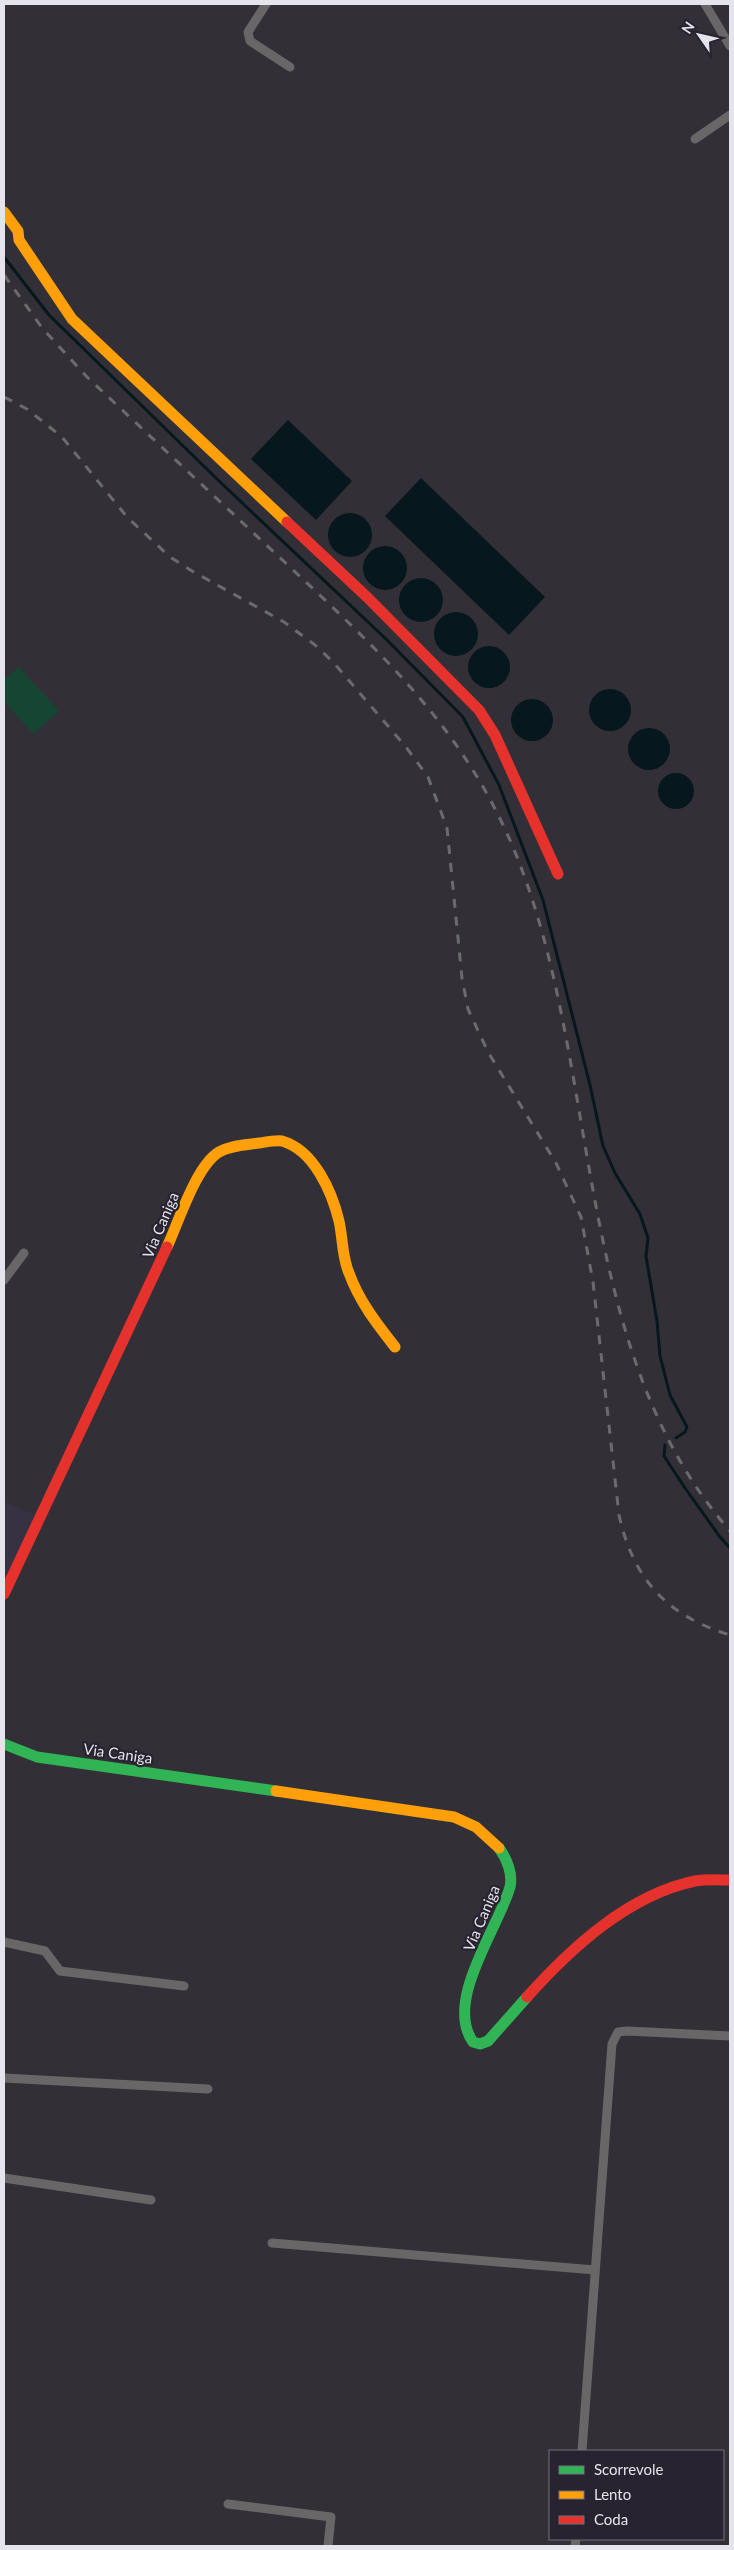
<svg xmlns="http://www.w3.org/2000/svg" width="734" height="2550" font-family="Lato,sans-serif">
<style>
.built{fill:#373243}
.green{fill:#144633}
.water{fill:#06181d}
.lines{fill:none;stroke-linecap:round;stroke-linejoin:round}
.stream{stroke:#06181d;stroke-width:3}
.street{stroke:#686666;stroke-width:9}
.fast{stroke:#30b455;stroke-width:11}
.slow{stroke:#ff9f0a;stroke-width:11}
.jam{stroke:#e5322d;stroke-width:11}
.rail{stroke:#6c6b6c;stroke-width:3;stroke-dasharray:9 9;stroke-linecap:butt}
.labels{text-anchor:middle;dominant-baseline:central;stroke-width:4.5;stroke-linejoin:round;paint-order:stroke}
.street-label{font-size:15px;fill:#e5e3ec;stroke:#272330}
</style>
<rect width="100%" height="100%" fill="#323036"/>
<!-- built -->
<path class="built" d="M4,1502L35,1515L4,1589Z"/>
<!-- green -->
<path class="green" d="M19,667L59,711L33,734L4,701V680Z"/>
<!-- water -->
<g class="water">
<path d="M288,420L352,481L316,520L251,459Z"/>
<path d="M421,478L545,597L509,635L385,516Z"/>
<circle cx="350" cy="535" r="22"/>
<circle cx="385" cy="568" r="22"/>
<circle cx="421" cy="600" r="22"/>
<circle cx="456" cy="634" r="22"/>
<circle cx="489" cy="667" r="21"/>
<circle cx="610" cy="710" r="21"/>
<circle cx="532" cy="720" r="21"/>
<circle cx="649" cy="749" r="21"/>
<circle cx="676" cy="791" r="18"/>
</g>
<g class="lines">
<!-- stream -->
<g class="stream">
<path d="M4,257L49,315L218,480L386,639L463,717L499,785L543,900L590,1085L603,1146L615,1173L640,1214L648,1238L646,1256L657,1321L660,1356L670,1395L687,1427L685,1432L676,1438"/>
<path d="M665,1445L664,1456L685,1488L720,1537L730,1548"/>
</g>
<!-- street -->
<g class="street">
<path d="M266,4L248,32L250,41L290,67"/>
<path d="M705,4L730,46"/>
<path d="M695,139L730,115"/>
<path d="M4,1280L24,1253"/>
<path d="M4,1942L45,1951L60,1971L184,1986"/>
<path d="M4,2078L208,2089"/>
<path d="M4,2178L151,2200"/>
<path d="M272,2243L595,2270"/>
<path d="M582,2451L612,2044L618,2032L627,2031L730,2036"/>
<path d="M228,2504L331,2517L328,2546"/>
<path d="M575,2546L576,2539"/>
</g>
<!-- fast -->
<g class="fast">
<path d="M4,1744L37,1757L276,1791"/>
<path d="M499,1848C507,1859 513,1874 510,1887C498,1929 444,2001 473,2042L480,2044L488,2041L527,1997"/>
</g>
<!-- slow -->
<g class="slow">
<path d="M4,212L18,231L19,240L72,319L287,522"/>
<path d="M167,1247C179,1221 196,1166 219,1152C231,1145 246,1145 259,1143C266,1142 275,1140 282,1141C314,1150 332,1192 339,1221C343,1239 342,1257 349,1273C359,1301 377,1324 395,1347"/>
<path d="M276,1791L454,1817L476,1827L499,1848"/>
</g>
<!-- jam -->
<g class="jam">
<path d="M287,522L367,597L479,710L495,735L558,874"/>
<path d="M4,1594L167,1247"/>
<path d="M527,1997C571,1948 628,1895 695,1881C706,1879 719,1880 730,1880"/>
</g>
<!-- rail -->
<g class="rail">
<path d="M4,275L43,329L87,377C150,436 214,496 277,555C374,646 463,725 515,852C603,1067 570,1348 730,1531"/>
<path d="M4,397L27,409L62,437L127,517L170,557L192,571L284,622L315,645L333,662L406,747L428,777L447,828L462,978L468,1009L488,1052L556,1163L581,1217L593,1282L619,1515C633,1579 667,1616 730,1635"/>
</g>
</g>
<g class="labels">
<!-- street labels -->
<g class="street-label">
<text transform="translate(160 1225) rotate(-67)">Via Caniga</text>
<text transform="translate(118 1753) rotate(8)">Via Caniga</text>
<text transform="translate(481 1918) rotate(-67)">Via Caniga</text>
</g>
</g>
<!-- border -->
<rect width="734" height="2550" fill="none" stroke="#e5e3ec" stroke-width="10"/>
<!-- legend -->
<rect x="549" y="2450" width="175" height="90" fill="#272330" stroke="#73707b"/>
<rect x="559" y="2466" width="25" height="8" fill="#30b455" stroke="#73707b"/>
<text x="594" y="2475" font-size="15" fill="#e5e3ec">Scorrevole</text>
<rect x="559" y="2491" width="25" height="8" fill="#ff9f0a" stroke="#73707b"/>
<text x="594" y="2500" font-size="15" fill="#e5e3ec">Lento</text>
<rect x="559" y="2516" width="25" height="8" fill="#e5322d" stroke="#73707b"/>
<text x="594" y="2525" font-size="15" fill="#e5e3ec">Coda</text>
<!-- north arrow -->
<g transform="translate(699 35) rotate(304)" stroke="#272330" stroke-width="4" paint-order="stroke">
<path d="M0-4L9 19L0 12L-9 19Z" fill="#e5e3ec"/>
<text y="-8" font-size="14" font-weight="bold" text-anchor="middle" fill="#e5e3ec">N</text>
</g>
</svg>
